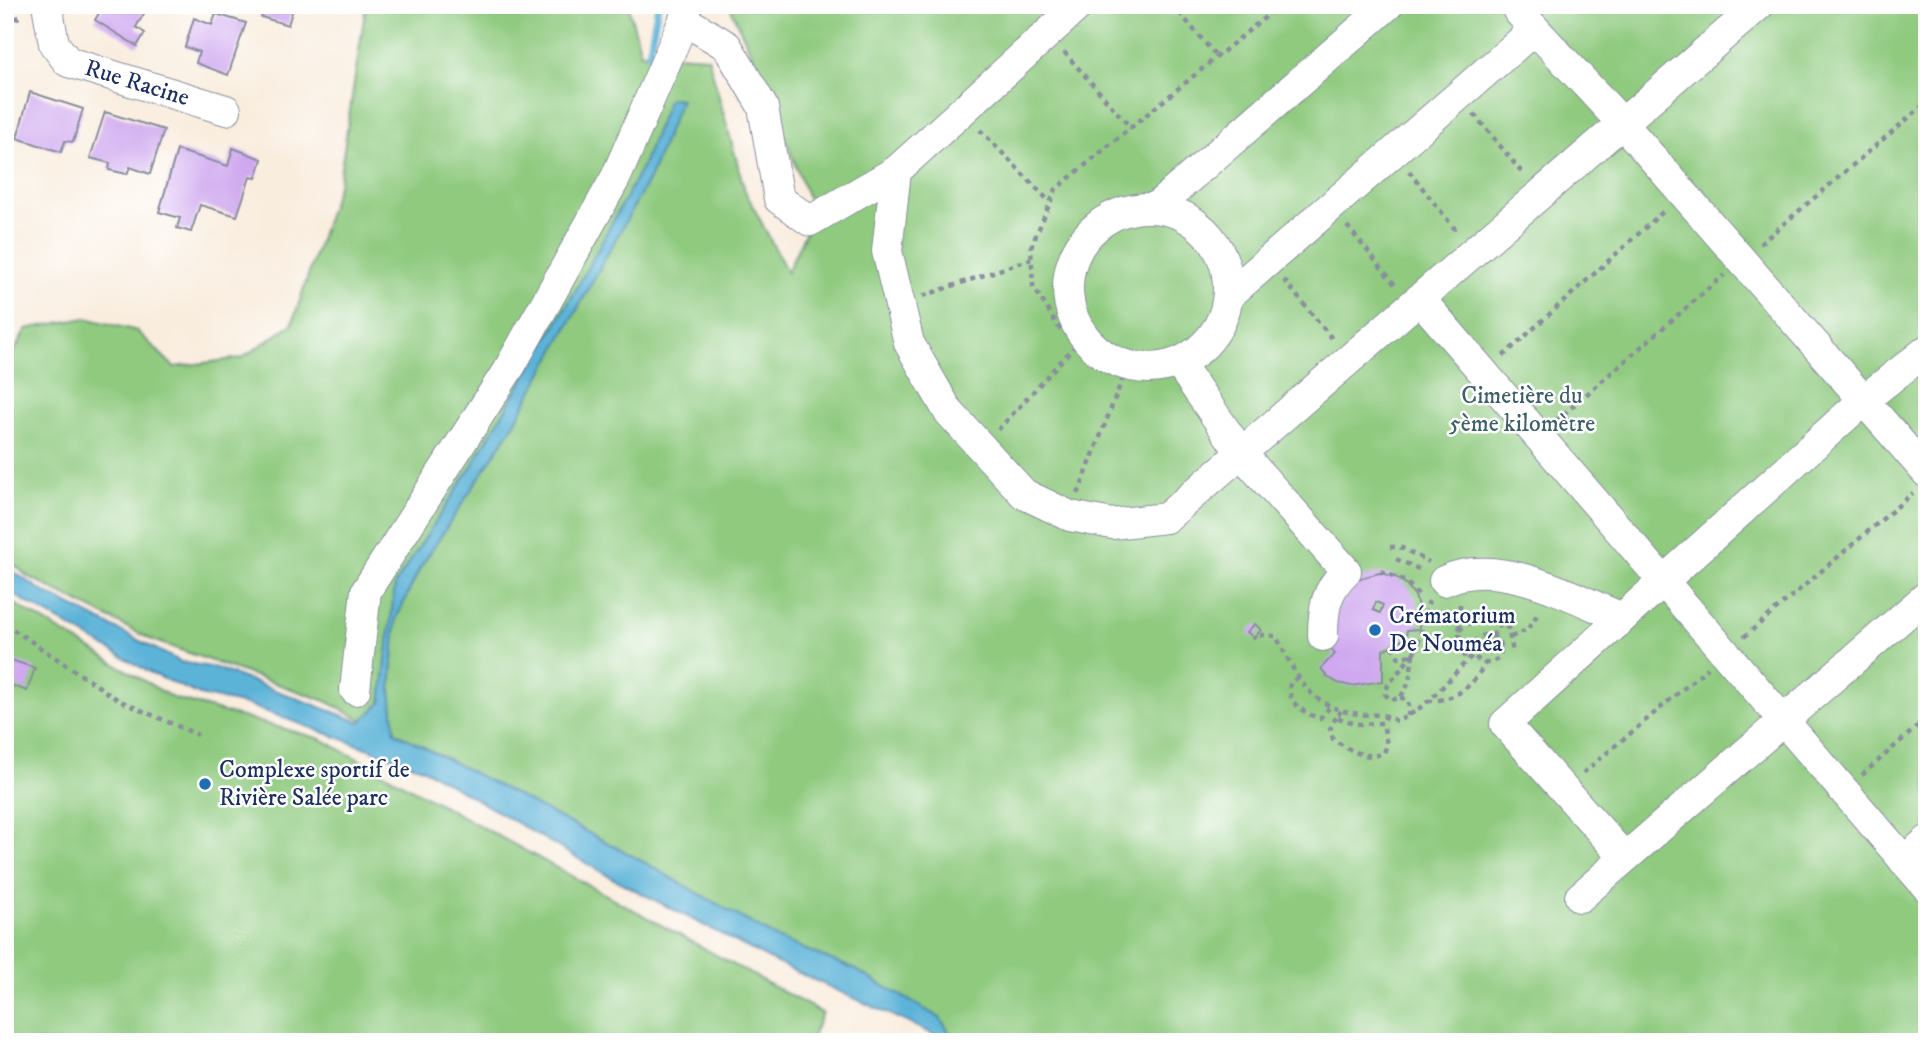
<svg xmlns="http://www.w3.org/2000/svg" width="1932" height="1047" font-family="'IM FELL DW Pica',serif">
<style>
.green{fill:#8fca7f;stroke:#557c6e;stroke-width:2}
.water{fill:#5bb3d8;stroke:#3b719b;stroke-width:2}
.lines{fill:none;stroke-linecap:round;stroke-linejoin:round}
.stream{stroke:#5bb3d8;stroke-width:7}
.building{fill:#cfa8ef;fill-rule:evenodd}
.minor-casing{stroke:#8a8e9e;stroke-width:32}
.path{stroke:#8a8e9e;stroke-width:4.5;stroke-dasharray:5 5;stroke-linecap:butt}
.minor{stroke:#fff;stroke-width:30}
.poi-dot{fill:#1f6fb2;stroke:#fff;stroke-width:2.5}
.labels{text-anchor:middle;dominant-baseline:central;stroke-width:5;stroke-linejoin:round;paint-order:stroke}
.street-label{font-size:24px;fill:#1b2f5e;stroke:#fff}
.park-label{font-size:24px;fill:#3e5e68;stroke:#fff}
.poi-label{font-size:24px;fill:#1b2f5e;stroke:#fff;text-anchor:start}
</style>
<rect width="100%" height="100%" fill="#fff"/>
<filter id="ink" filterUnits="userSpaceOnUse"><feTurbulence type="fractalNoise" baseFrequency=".0143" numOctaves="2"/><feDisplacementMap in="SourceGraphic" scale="14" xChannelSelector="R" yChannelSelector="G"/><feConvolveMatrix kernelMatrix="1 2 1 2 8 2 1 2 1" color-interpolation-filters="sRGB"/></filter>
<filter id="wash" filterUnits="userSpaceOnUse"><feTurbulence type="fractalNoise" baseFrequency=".00686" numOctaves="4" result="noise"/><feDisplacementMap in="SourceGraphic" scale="28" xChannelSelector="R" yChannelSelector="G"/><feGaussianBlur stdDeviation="1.57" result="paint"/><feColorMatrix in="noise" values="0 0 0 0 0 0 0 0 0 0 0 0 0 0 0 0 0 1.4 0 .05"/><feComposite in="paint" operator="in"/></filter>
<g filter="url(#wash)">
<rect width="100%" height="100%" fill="#f9edde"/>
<!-- green -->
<g class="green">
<path d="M366,5H628L641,53L708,57L745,191L787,272L814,214L760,72L729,5H1927V1042H949L934,1020L326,701L152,640L27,576L5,556V369L26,329L86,318L137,331L174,367L242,358L292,324L339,182Z"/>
<path d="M5,598L173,698L321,739L822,1013L810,1042H5Z"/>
</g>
<!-- water -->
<path class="water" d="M669,98L681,99L649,179L513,426L420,568L396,619L391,690L395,732L631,855L779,939L854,969L940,1018L956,1042H939L933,1034L777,963L612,878L422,768L251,706L200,695L153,674L5,590V566L44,592L181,662L216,668L360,722L381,703L395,584L470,469L573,295L642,167Z"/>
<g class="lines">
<!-- stream -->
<path class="stream" d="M649,54L658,5"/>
</g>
<g id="blocks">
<!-- building -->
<g class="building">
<path d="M104,5H149L136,27L145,33L137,46L95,20Z"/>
<path d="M264,5H294L288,25L261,17Z"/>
<path d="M216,14L246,23L228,75L196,63L199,52L185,47L194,18L212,25Z"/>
<path d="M30,92L83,109L73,142L65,141L61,152L17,138Z"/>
<path d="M105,112L164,130L150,174L130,167L127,174L109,170L110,163L90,158Z"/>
<path d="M233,148L262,159L256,178L250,177L237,216L200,205L191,232L177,228L180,218L159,212L177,150L228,166Z"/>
<path d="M1379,573L1394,576L1406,584L1415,596L1419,609V629L1407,630L1406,638L1383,650V681L1351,686L1338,683L1327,677L1321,668L1335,654L1327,642L1333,619L1351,581ZM1376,602L1383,605L1380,613L1373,610Z"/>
<path d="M1255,624L1261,630L1254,638L1247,632Z"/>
<path d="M8,659L35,668L27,691L5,683Z"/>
</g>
</g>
</g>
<g filter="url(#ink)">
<use href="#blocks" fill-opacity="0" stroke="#8a8e9e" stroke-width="2"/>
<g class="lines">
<defs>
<g id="minor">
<path d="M51,5L48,10L54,44L68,62L226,110"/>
<path d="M1079,5L896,171L887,251L909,343L948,411L1024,494L1070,516L1112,524L1166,518L1759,5"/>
<path d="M1518,11L1622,123L1927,473"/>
<path d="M684,20L727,46L763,107L779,199L810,221L896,171"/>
<circle cx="1148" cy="288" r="80"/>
<path d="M1155,208L1388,5"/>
<path d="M1228,296L1535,29"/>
<path d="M1420,299L1927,887"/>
<path d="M1179,363L1241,453L1346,571C1326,590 1323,608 1323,636"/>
<path d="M1444,581C1497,555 1572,597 1622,618"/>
<path d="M355,690L366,591L511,365L616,177L684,20L687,5"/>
<path d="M1624,857L1505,724L1865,399L1927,350"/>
<path d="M1904,861L1927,841"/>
<path d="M1580,897L1927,596"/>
</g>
</defs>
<!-- minor casing -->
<use href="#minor" class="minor-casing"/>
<!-- path -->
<g class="path">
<path d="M1173,5L1217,57"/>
<path d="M5,21L24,16"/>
<path d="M1064,52L1131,128"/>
<path d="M1474,114L1524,175"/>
<path d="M980,130L1050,202"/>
<path d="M1409,171L1458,233"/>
<path d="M1347,226L1397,287"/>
<path d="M1760,244L1927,102"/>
<path d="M1284,280L1334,341"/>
<path d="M923,296L1031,259"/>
<path d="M1503,356L1666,209"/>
<path d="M1556,421L1724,275"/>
<path d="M998,430L1083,337L1061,331L1033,286L1031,247L1056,189L1280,5"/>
<path d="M1078,494L1127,367"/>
<path d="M1390,547H1400L1429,562"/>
<path d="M1396,559L1421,570"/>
<path d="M1381,571L1405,581L1421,597"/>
<path d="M1460,604L1459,644L1467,661"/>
<path d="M5,624L120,701L198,735"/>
<path d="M1459,630L1470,623L1483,600"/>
<path d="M1260,635L1276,636C1298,678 1308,707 1359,714C1374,716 1384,712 1396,721C1428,710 1449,677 1473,655"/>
<circle cx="1487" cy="649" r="14"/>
<path d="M1492,636L1501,624L1508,628L1513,652"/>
<path d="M1511,637L1527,630L1539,612"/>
<path d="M1744,637L1913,493"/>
<path d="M1392,646L1399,658L1413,654C1423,637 1422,619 1429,601"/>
<path d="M1413,654L1409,683L1400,698L1390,700L1385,694L1388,685Z"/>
<path d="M1298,678L1291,681C1284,700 1303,714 1320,718L1329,708"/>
<path d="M1400,698H1405L1409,706L1408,716"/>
<path d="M1428,701C1454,701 1473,687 1485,663"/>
<path d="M1341,711L1336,717L1357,724L1383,723L1387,714"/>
<path d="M1336,717L1330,729L1333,739C1348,749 1366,761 1384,753L1387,745L1383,723"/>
<path d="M1583,773L1708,668"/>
<path d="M1862,775L1927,718"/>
</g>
<!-- minor -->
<use href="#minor" class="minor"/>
</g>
</g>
<!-- markers -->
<g class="poi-dot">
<circle cx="1375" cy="630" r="7"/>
<circle cx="205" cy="784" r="7"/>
</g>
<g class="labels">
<!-- street labels -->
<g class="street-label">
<text transform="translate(137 83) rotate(17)">Rue Racine</text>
</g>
<!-- park labels -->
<g class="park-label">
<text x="1522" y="396">Cimetière du<tspan x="1522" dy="28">5ème kilomètre</tspan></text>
</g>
<!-- poi labels -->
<g class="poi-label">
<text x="1389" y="616">Crématorium<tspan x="1389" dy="28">De Nouméa</tspan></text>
<text x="219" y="770">Complexe sportif de<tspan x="219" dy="28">Rivière Salée parc</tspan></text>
</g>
</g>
<!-- margin -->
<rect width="1932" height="1047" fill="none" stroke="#fff" stroke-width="28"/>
</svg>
